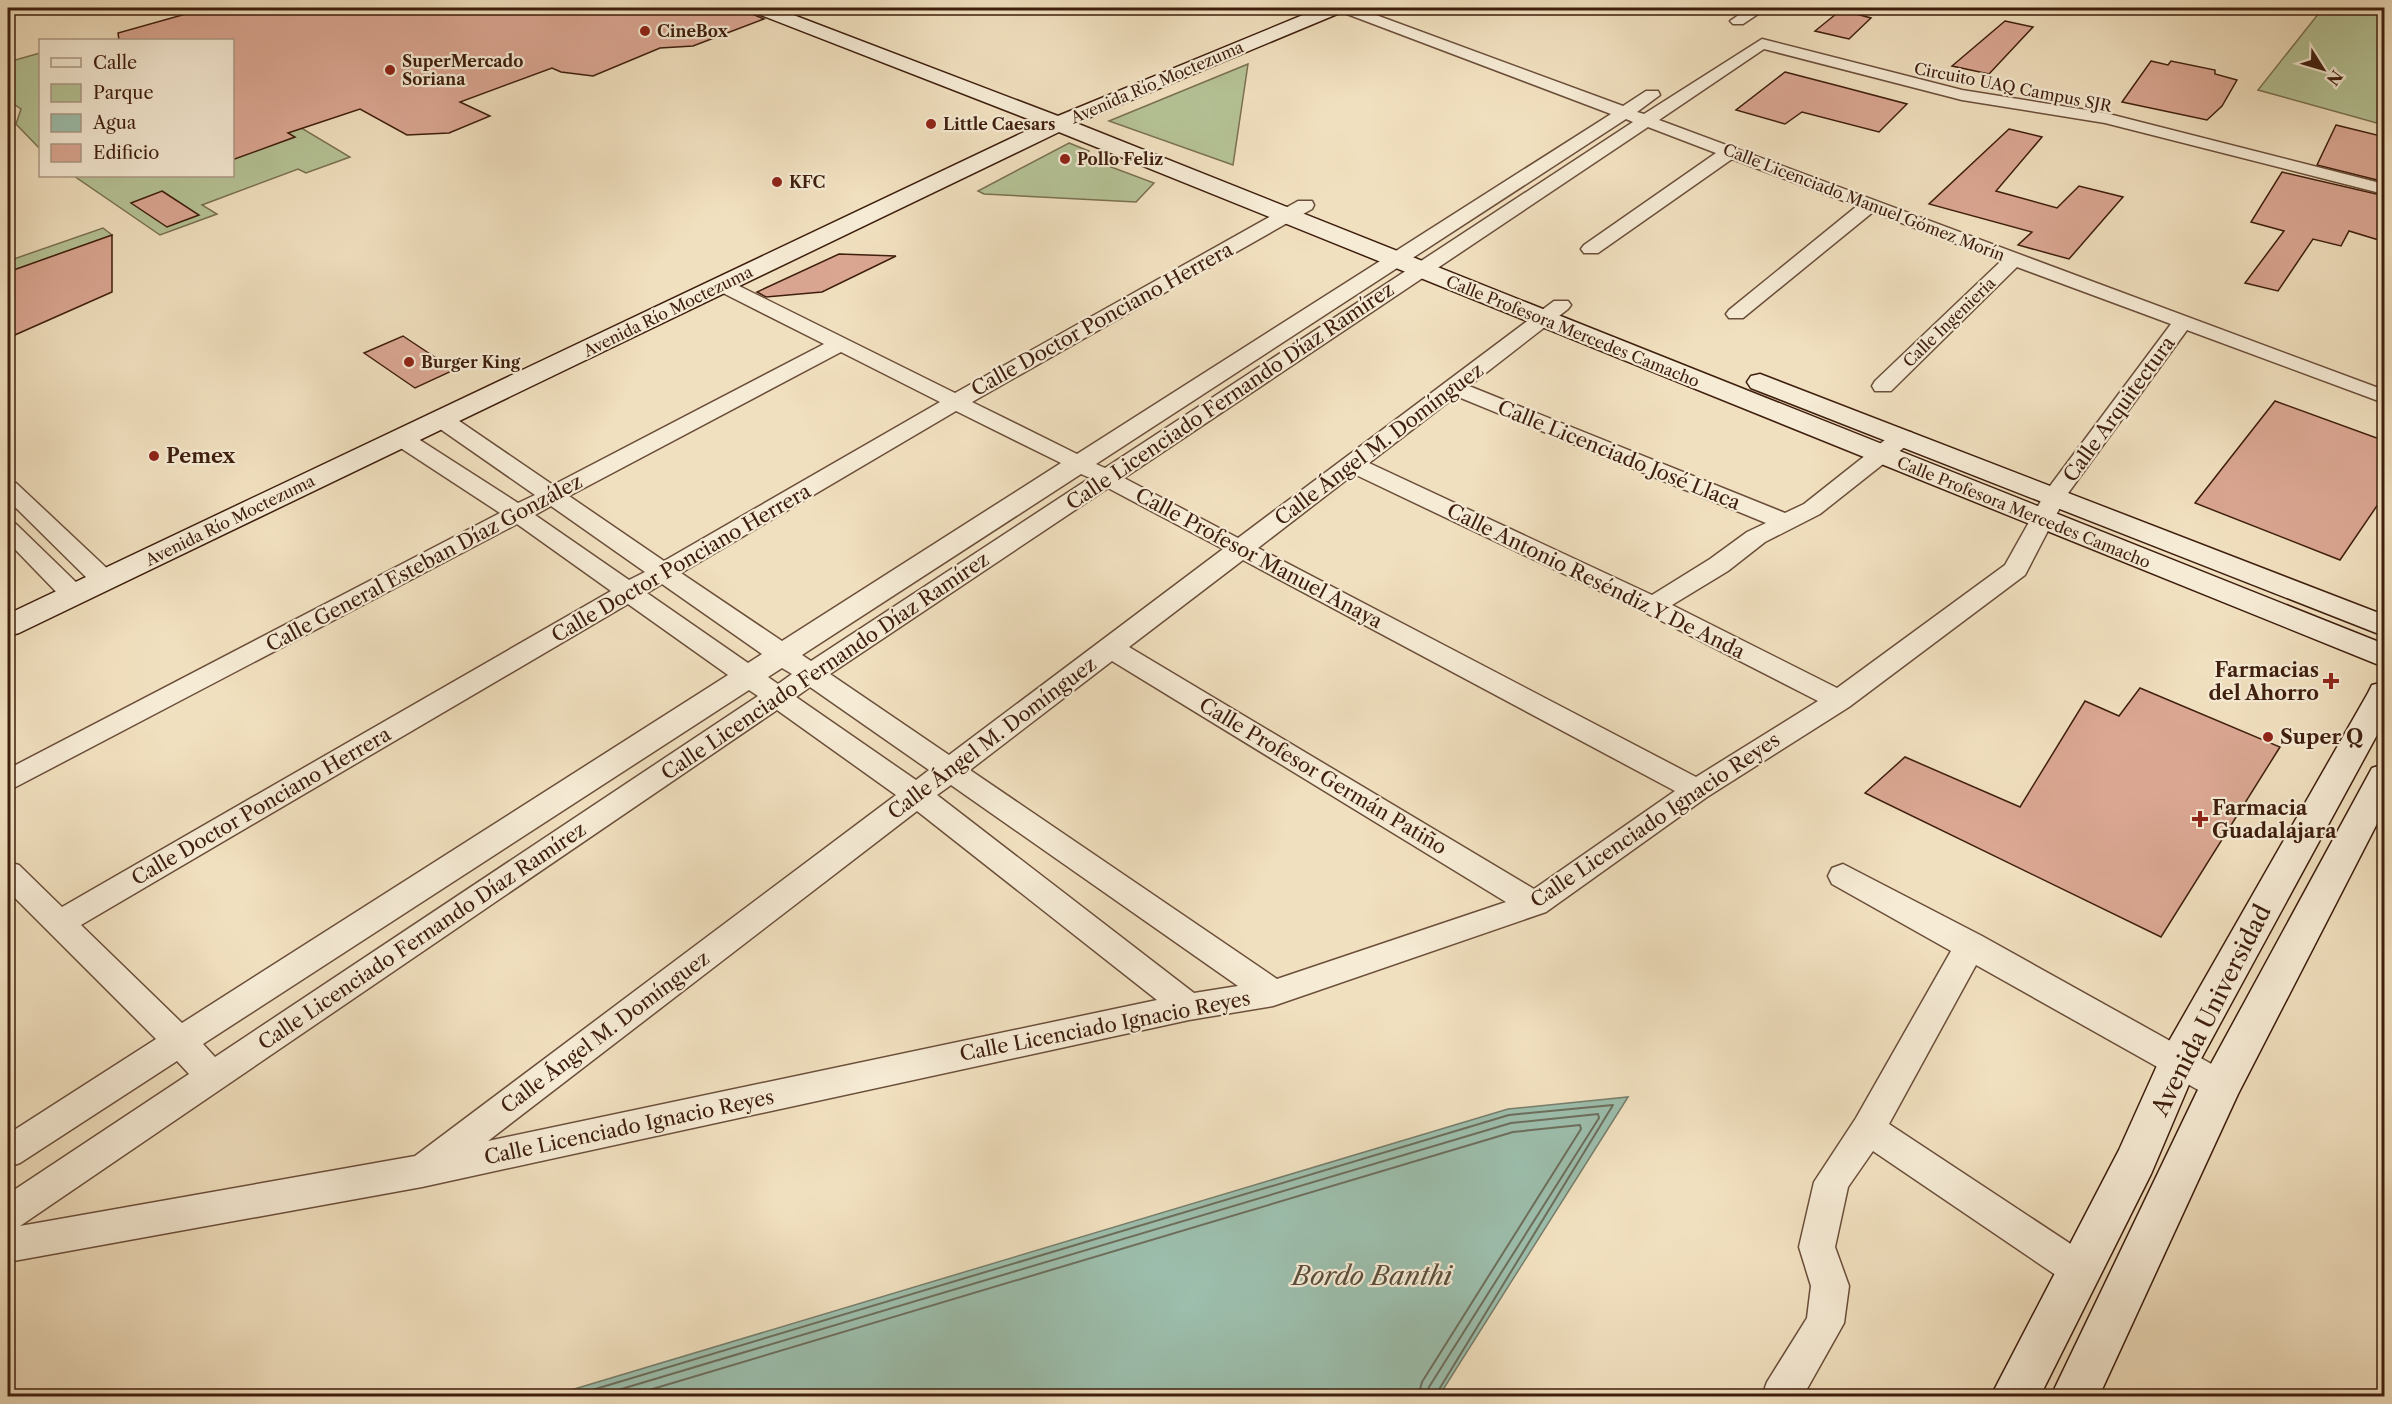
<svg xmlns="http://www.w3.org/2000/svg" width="2392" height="1404" font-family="'Libre Caslon Text',serif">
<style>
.green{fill:#b5c396;stroke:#7a7052;stroke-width:1.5}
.water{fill:#9cbeac;stroke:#767e6c;stroke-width:1.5}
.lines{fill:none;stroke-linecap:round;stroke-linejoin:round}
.shore{stroke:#6d6e5c;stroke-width:2}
.building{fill:#dba793;stroke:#3e1e0d;stroke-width:1.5}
.street-casing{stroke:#6b4e3a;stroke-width:3}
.secondary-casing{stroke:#3e1e0d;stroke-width:3}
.street{fill:#f6ebd5;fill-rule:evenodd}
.secondary{fill:#f6ebd5;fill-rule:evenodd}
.poi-dot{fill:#8f2418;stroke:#f6ebd5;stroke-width:2}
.labels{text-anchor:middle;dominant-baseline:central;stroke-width:4.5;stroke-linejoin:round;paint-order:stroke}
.far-poi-label{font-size:16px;font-weight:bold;fill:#3e1e0d;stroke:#f6ebd5;text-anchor:start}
.far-street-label{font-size:16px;fill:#3e1e0d;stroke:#f6ebd5}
.street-label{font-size:20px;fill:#3e1e0d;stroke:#f6ebd5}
.poi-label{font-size:20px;font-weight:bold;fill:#3e1e0d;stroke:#f6ebd5;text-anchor:start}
.near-street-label{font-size:24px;fill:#3e1e0d;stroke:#f6ebd5}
.near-water-label{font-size:26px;font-style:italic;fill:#5a4e3d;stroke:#f6ebd5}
</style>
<rect width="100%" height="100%" fill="#f1e0bf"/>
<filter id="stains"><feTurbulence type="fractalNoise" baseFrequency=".00333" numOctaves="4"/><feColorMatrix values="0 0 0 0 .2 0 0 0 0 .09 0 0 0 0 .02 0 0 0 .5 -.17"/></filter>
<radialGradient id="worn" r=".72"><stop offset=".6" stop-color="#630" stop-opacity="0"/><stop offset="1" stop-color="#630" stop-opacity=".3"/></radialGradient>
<!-- green -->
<g class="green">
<path d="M2323,8H2384V125L2258,90Z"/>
<path d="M40,53V149L16,124L21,109L8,100V62Z"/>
<path d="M1248,64L1233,165L1109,121Z"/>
<path d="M233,87L350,157L306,173L298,169L202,205L217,214L160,235L74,176H232Z"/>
<path d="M1069,143L1089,151L1082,156L1154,183L1136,202L984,194L978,191Z"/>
<path d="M103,228L112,235L8,272V261Z"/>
</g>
<!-- water -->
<path class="water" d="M1628,1097L1439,1396H551L1508,1109Z"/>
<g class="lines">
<!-- shore -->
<g class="shore">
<path d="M572,1396L1509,1115L1613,1105L1435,1396"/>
<path d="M598,1396L1511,1123L1598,1114L1599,1118L1429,1387L1427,1396"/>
<path d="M629,1396L1513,1132L1580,1125L1581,1129L1422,1382L1418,1396"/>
</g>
</g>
<!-- building -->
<g class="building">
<path d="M207,8H749L752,14L764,19L693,46L660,48L593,76L561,72L552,68L460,102L490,116L449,133L407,135L360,109L288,133L295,137L232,160V40H119L118,33Z"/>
<path d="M1841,10L1871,18L1849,39L1815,31Z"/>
<path d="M2005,21L2033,27L1989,74L1952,66Z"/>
<path d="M2151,61L2168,65L2171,61L2215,70V74L2237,80L2222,106L2207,120L2122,102Z"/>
<path d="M1785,72L1839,86L1907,104L1879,132L1802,112L1785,124L1736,110Z"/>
<path d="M2336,125L2385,137V182L2317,165Z"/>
<path d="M2009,129L2042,137L1996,191L2057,208L2079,186L2123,197L2069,259L2018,245L2032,232L1929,204Z"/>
<path d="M2282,172L2385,196V242L2349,231L2341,246L2313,239L2278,291L2245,283L2284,231L2251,222Z"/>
<path d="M162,191L199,215L167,227L131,203Z"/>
<path d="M112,235V292L8,338V272Z"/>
<path d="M839,254L896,256L822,292L766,297L757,292Z"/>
<path d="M403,336L454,370L415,388L364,353Z"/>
<path d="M2275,401L2385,441V494L2340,560L2195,503Z"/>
<path d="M2140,688L2280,747L2161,937L1865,793L1905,757L2020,807L2085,701L2119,716Z"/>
</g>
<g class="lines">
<defs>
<g id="street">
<path d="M1337,8H1357L1623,106L1646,91H1658L1660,95L1637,112L1644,114L1762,39L1962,90L2105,113L2384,184V194L2105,123L1962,100L1764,49L1659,120L2384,390V403L2187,330L2066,496L2025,575L1849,707L1707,797L1546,912L1273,1006L1189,1020L422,1187L8,1262V1194L189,1074L177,1061L20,1163L8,1167V1134L156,1039L8,891V862L19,865L62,907L611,591L517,524L8,791V769L500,513L393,443L390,438L393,433H409L518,503L535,495L433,424L430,419L433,414H449L553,485L824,344L715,289L712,285L715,281H729L955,393L1298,201H1312L1314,205L1312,209L972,402L1077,454L1611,114L1339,11ZM1626,119L1633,122L1105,468L1096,464ZM1648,127L1716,153L1584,245L1581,249L1584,253H1598L1732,159L1857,206L1729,310L1726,314L1729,318H1743L1873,212L2001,261L1875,381L1872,386L1875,391H1891L2017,267L2171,324L2047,490L2005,565L1837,688L1672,605L1728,571L1765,542L1820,514L1911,442L1914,437L1911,432H1895L1804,504L1785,513L1469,386L1568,309L1571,305L1568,301H1554L1238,538L1124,478ZM841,352L940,402L664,561L569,496ZM1456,396L1766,523L1747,532L1710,559L1652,595L1369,463ZM956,411L1061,463L782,641L681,573ZM1081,474L1090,478L811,661L802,655ZM1354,474L1644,612L1818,701L1696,777L1258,548ZM1108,488L1223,549L949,755L830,674ZM551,506L645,572L629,580L535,515ZM1243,560L1675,791L1534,889L1129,647ZM662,584L762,654L748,663L647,593ZM628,604L728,675L182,1023L81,925ZM1112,661L1506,902L1277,979L970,770ZM782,668L792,674L778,684L768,677ZM810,687L929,770L916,780L796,697ZM749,690L758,696L215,1057L203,1044ZM777,710L896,795L415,1156L20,1226ZM951,785L1238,986L1194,993L937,795ZM917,811L1157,1000L488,1141Z"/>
<path d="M1749,8H1767L1743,24H1733L1730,21Z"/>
<path d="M8,481L16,483L113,574L116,580L113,586L104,588L95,586L8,500Z"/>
<path d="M8,522L16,524L83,589L87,595L83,601L74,603L65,601L8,542Z"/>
<path d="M1843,864L1982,936L2233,1076L2238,1086L2233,1096L2221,1101L2209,1096L1976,965L1889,1124L2092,1258L2097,1270L2092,1282L2079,1287L2066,1282L1873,1151L1848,1187L1835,1247L1849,1286L1844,1323L1803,1396H1762L1767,1382L1807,1318L1811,1286L1799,1247L1814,1182L1856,1118L1951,951L1832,884L1828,876L1832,868Z"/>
</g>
<g id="secondary">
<path d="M751,8H775L1058,116L1320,8H1344L1342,12L1076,123L2384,644V667L1059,132L19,633L8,636V614L1041,124L753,12Z"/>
<path d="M1760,374L2384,615V636L1751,388L1747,382L1751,376Z"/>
<path d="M2384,682V722L2196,1068L2151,1174L2040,1396H1991L2119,1150L2164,1050L2368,693L2372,685Z"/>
<path d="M2384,764V810L2238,1094L2099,1396H2051L2206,1073L2372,768Z"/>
</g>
</defs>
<!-- street casing -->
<use href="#street" class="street-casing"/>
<!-- secondary casing -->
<use href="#secondary" class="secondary-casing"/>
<!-- street -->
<use href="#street" class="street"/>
<!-- secondary -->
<use href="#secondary" class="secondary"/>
</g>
<!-- markers -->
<g class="poi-dot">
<circle cx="645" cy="31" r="6"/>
<circle cx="390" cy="70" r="6"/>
<circle cx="931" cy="124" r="6"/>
<circle cx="1065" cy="159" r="6"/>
<circle cx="777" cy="182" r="6"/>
<circle cx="409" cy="362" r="6"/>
<circle cx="154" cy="456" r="6"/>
<path d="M2328 672h6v6h6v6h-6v6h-6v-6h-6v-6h6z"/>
<circle cx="2268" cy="737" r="6"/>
<path d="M2197 810h6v6h6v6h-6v6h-6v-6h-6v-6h6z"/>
</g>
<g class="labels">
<!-- far-poi labels -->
<g class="far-poi-label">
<text x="657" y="31">CineBox</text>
<text x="402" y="61">SuperMercado<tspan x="402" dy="18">Soriana</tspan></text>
<text x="943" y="124">Little Caesars</text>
<text x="1077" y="159">Pollo Feliz</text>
<text x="789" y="182">KFC</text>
<text x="421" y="362">Burger King</text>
</g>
<!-- far-street labels -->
<g class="far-street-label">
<text transform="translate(1157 82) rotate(-23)">Avenida Río Moctezuma</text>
<text transform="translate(2013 87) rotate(11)">Circuito UAQ Campus SJR</text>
<text transform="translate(1864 202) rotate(21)">Calle Licenciado Manuel Gómez Morín</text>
<text transform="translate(668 311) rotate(-26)">Avenida Río Moctezuma</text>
<text transform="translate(1949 322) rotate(-44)">Calle Ingenieria</text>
<text transform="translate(1573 331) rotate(22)">Calle Profesora Mercedes Camacho</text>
<text transform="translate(2024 512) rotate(22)">Calle Profesora Mercedes Camacho</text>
<text transform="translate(230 520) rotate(-26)">Avenida Río Moctezuma</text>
</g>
<!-- street labels -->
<g class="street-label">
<text transform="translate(1102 319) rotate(-29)">Calle Doctor Ponciano Herrera</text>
<text transform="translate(1230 396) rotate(-34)">Calle Licenciado Fernando Díaz Ramírez</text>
<text transform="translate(2119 409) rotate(-54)">Calle Arquitectura</text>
<text transform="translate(1379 444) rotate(-37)">Calle Ángel M. Domínguez</text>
<text transform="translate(1619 455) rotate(22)">Calle Licenciado José Llaca</text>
<text transform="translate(1259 558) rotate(28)">Calle Profesor Manuel Anaya</text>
<text transform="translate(424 563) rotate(-28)">Calle General Esteban Díaz González</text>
<text transform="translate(681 563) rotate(-30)">Calle Doctor Ponciano Herrera</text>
<text transform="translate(1596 581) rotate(26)">Calle Antonio Reséndiz Y De Anda</text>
<text transform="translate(825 666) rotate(-34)">Calle Licenciado Fernando Díaz Ramírez</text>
<text transform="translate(992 738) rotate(-37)">Calle Ángel M. Domínguez</text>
<text transform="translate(1323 776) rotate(31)">Calle Profesor Germán Patiño</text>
<text transform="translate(261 806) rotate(-30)">Calle Doctor Ponciano Herrera</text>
<text transform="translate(1655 820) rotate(-34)">Calle Licenciado Ignacio Reyes</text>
<text transform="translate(422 936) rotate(-34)">Calle Licenciado Fernando Díaz Ramírez</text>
<text transform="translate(1105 1026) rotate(-11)">Calle Licenciado Ignacio Reyes</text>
<text transform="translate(605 1032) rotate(-37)">Calle Ángel M. Domínguez</text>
<text transform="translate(629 1127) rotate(-12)">Calle Licenciado Ignacio Reyes</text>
</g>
<!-- poi labels -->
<g class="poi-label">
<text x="166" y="456">Pemex</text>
<text x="2319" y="670" text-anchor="end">Farmacias<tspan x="2319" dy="23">del Ahorro</tspan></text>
<text x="2280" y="737">Super Q</text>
<text x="2212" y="808">Farmacia<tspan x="2212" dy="23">Guadalajara</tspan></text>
</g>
<!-- near-street labels -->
<g class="near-street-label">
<text transform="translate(2211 1010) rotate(-63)">Avenida Universidad</text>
</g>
<!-- near-water labels -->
<g class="near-water-label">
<text x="1372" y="1276">Bordo Banthi</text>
</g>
</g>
<!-- margin -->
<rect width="2392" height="1404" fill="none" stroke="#f1e0bf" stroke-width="30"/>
<rect x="9" y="9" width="2374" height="1386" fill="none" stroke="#3e1e0d" stroke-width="3"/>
<rect x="15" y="15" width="2362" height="1374" fill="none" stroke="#3e1e0d" stroke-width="1.5"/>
<!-- legend -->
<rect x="39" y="39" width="195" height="138" fill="#f6ebd5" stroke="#ac9985" stroke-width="1.5"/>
<rect x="51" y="58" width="30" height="9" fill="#f6ebd5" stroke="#ac9985" stroke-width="1.5"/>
<text x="93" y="69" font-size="18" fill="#3e1e0d">Calle</text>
<rect x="51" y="84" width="30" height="18" fill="#b5c396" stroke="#ac9985" stroke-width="1.5"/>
<text x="93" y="99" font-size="18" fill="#3e1e0d">Parque</text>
<rect x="51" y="114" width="30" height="18" fill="#9cbeac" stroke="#ac9985" stroke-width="1.5"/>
<text x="93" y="129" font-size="18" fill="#3e1e0d">Agua</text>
<rect x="51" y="144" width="30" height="18" fill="#dba793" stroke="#ac9985" stroke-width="1.5"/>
<text x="93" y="159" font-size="18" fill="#3e1e0d">Edificio</text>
<!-- north arrow -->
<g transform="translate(2323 69) rotate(127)" stroke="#f6ebd5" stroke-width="4.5" paint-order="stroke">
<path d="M0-4.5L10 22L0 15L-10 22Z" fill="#3e1e0d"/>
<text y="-9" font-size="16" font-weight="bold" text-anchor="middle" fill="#3e1e0d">N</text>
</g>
<rect width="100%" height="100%" filter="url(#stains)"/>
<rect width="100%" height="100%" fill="url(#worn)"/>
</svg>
